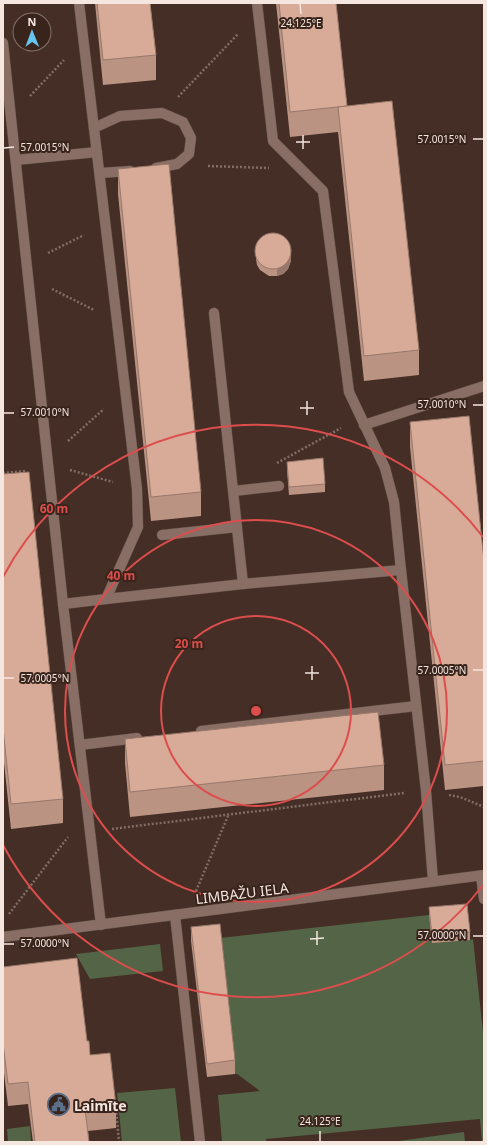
<svg xmlns="http://www.w3.org/2000/svg" width="487" height="1145" font-family="'Noto Sans',sans-serif">
<style>
.green{fill:#546446}
.lines{fill:none;stroke-linecap:round;stroke-linejoin:round}
.minor-casing{stroke:#5f4c44;stroke-width:11}
.path{stroke:#806d65;stroke-width:2.5;stroke-dasharray:2 2;stroke-linecap:butt}
.minor{stroke:#886e64;stroke-width:10}
.wall{fill:#ba9383}
.shaded-wall{fill:#97786a}
.building{fill:#d8ab98;stroke:#97786a}
.ticks{fill:none;stroke:#f5e6e0;stroke-width:1.5}
.ring{fill:none;stroke:#dc4e4d;stroke-width:2}
.labels{text-anchor:middle;dominant-baseline:central;stroke-width:4;stroke-linejoin:round;paint-order:stroke}
.street-label{font-size:14px;fill:#f5e6e0;stroke:#39241b}
.poi-label{font-size:14px;font-weight:bold;fill:#f5e6e0;stroke:#39241b;text-anchor:start}
.ticks-label{font-size:10px;text-anchor:middle;fill:#f5e6e0;stroke:#39241b;stroke-width:4;stroke-linejoin:round;paint-order:stroke}
.centre{fill:#dc4e4d;stroke:#39241b;stroke-width:2}
.ring-label{font-size:12px;text-anchor:middle;font-weight:bold;fill:#dc4e4d;stroke:#39241b;stroke-width:4;stroke-linejoin:round;paint-order:stroke}
</style>
<rect width="100%" height="100%" fill="#442e25"/>
<!-- green -->
<g class="green">
<path d="M429,915L470,940L473,939L484,1042V1142H482L480,1119L266,1139V1142H222L218,1095L260,1091L237,1074H235L220,938Z"/>
<path d="M160,944L163,971L90,979L76,954Z"/>
<path d="M175,1088L181,1142H122L117,1093Z"/>
<path d="M30,1126L31,1142H8L7,1129Z"/>
<path d="M464,1132L465,1142H391Z"/>
</g>
<g class="lines">
<defs>
<g id="minor">
<path d="M257,3L273,141L323,191L349,392L385,468L394,502L401,570L426,791L433,881"/>
<path d="M3,43L63,604L101,925"/>
<path d="M94,128L120,116L162,113L183,122L191,138L189,154L177,164L156,168"/>
<path d="M16,160L97,152"/>
<path d="M100,173L130,171"/>
<path d="M214,313L243,584"/>
<path d="M364,425L484,386"/>
<path d="M234,491L279,486"/>
<path d="M162,535L237,527"/>
<path d="M106,599L243,584L401,570"/>
<path d="M63,604L106,599L138,527L137,489L79,3"/>
<path d="M201,731L416,706"/>
<path d="M80,745L137,738"/>
<path d="M481,876L484,899"/>
<path d="M175,915L200,1142"/>
<path d="M3,937L484,875"/>
</g>
</defs>
<!-- minor casing -->
<use href="#minor" class="minor-casing"/>
<!-- path -->
<g class="path">
<path d="M30,96L64,60"/>
<path d="M178,97L238,34"/>
<path d="M208,166L269,168"/>
<path d="M48,253L84,235"/>
<path d="M52,289L94,310"/>
<path d="M68,441L104,409"/>
<path d="M277,463L341,428"/>
<path d="M70,470L113,482"/>
<path d="M3,473L26,471"/>
<path d="M449,795L460,797L484,807"/>
<path d="M112,829L404,793"/>
<path d="M196,891L228,816"/>
<path d="M9,914L68,837"/>
<path d="M116,1109L119,1142"/>
</g>
<!-- minor -->
<use href="#minor" class="minor"/>
</g>
<!-- wall -->
<g class="wall">
<path d="M95,3H150L156,55V80L103,85Z"/>
<path d="M276,3H336L347,106L419,350V375L364,381L338,132L290,137Z"/>
<path d="M118,169L201,492V516L151,521L118,194Z"/>
<path d="M256,251L291,261L288,269L283,274L277,276H269L260,270L257,265L256,259Z"/>
<path d="M410,422L484,561V786L445,790L410,447Z"/>
<path d="M287,462L325,484V492L289,495L287,470Z"/>
<path d="M3,474L63,799V823L11,829L3,753Z"/>
<path d="M125,739L384,765V790L130,817L125,763Z"/>
<path d="M429,907L470,932V940L432,943L429,915Z"/>
<path d="M191,927L235,1060V1074L207,1077L191,941Z"/>
<path d="M3,967L87,1041L90,1055L116,1106V1128L88,1131L89,1142H33L28,1104L8,1106L3,1065Z"/>
</g>
<!-- shaded-wall -->
<path class="shaded-wall" d="M291,253V261L288,269L283,274L277,276V268Z"/>
<!-- building -->
<g class="building">
<path d="M97,3H150L156,55L103,60Z"/>
<path d="M279,3H336L347,106L290,112Z"/>
<path d="M392,101L419,350L364,356L338,107Z"/>
<path d="M169,164L201,492L151,497L118,169Z"/>
<circle cx="273" cy="251" r="18"/>
<path d="M469,416L484,561V761L445,765L410,422Z"/>
<path d="M323,458L325,484L289,487L287,462Z"/>
<path d="M29,472L63,799L11,804L3,728V474Z"/>
<path d="M378,712L384,765L130,792L125,739Z"/>
<path d="M467,904L470,932L432,936L429,907Z"/>
<path d="M220,924L235,1060L207,1064L191,927Z"/>
<path d="M77,958L87,1041H89L90,1055L110,1053L116,1106L85,1109L89,1142H35L28,1082L8,1084L3,1043V967Z"/>
</g>
<!-- ticks -->
<path class="ticks" d="M300,4L301,14M303,135V149M473,139H483M296,142H310M4,148L14,147M307,401V415M473,405H483M300,408H314M4,413H14M312,666V680M473,670H483M305,673H319M4,678H14M317,931V945M473,936H483M310,939L324,938M4,944H14M320,1131V1141"/>
<!-- distance rings -->
<g class="ring">
<circle cx="256" cy="711" r="95"/>
<circle cx="256" cy="711" r="191"/>
<path d="M483 885A286 286 0 0 1 3 845M3 577A286 286 0 0 1 483 537"/>
</g>
<!-- icons -->
<defs>
<symbol id="civic-ring" viewBox="-11 -11 22 22"><circle r="9.5" fill="#39241b" stroke="#5c6f8a" stroke-width="1.5"/><path d="M-.6-6.5H3V-4.5H.6V-3L4-1V1h2V6H-6V1h2V-1L-.6-3ZM-1.2 2.5V6h2.4V2.5Z" fill="#5c6f8a"/></symbol>
</defs>
<g fill-rule="evenodd">
<use href="#civic-ring" x="46" y="1092" width="25" height="25"/>
</g>
<g class="labels">
<!-- street labels -->
<g class="street-label">
<text transform="translate(242 893) rotate(-7)">LIMBAŽU IELA</text>
</g>
<!-- poi labels -->
<g class="poi-label">
<text x="74" y="1105">Laimīte</text>
</g>
</g>
<g class="ticks-label">
<text x="301" y="27">24.125°E</text>
<text x="442" y="143">57.0015°N</text>
<text x="45" y="151">57.0015°N</text>
<text x="442" y="408">57.0010°N</text>
<text x="45" y="416">57.0010°N</text>
<text x="442" y="674">57.0005°N</text>
<text x="45" y="682">57.0005°N</text>
<text x="442" y="939">57.0000°N</text>
<text x="45" y="947">57.0000°N</text>
<text x="320" y="1125">24.125°E</text>
</g>
<circle cx="256" cy="711" r="6" class="centre"/>
<g class="ring-label">
<text x="54" y="513">60 m</text>
<text x="121" y="580">40 m</text>
<text x="189" y="648">20 m</text>
</g>
<!-- border -->
<rect width="487" height="1145" fill="none" stroke="#f5e6e0" stroke-width="8"/>
<!-- north arrow -->
<g transform="translate(32 32) rotate(359)"><circle r="19" fill="#39241b" stroke="#84726a"/>
<path d="M0-3L7 15L0 10L-7 15Z" fill="#66c4ef"/>
<text y="-6" font-size="11" font-weight="bold" text-anchor="middle" fill="#f5e6e0">N</text>
</g>
</svg>
